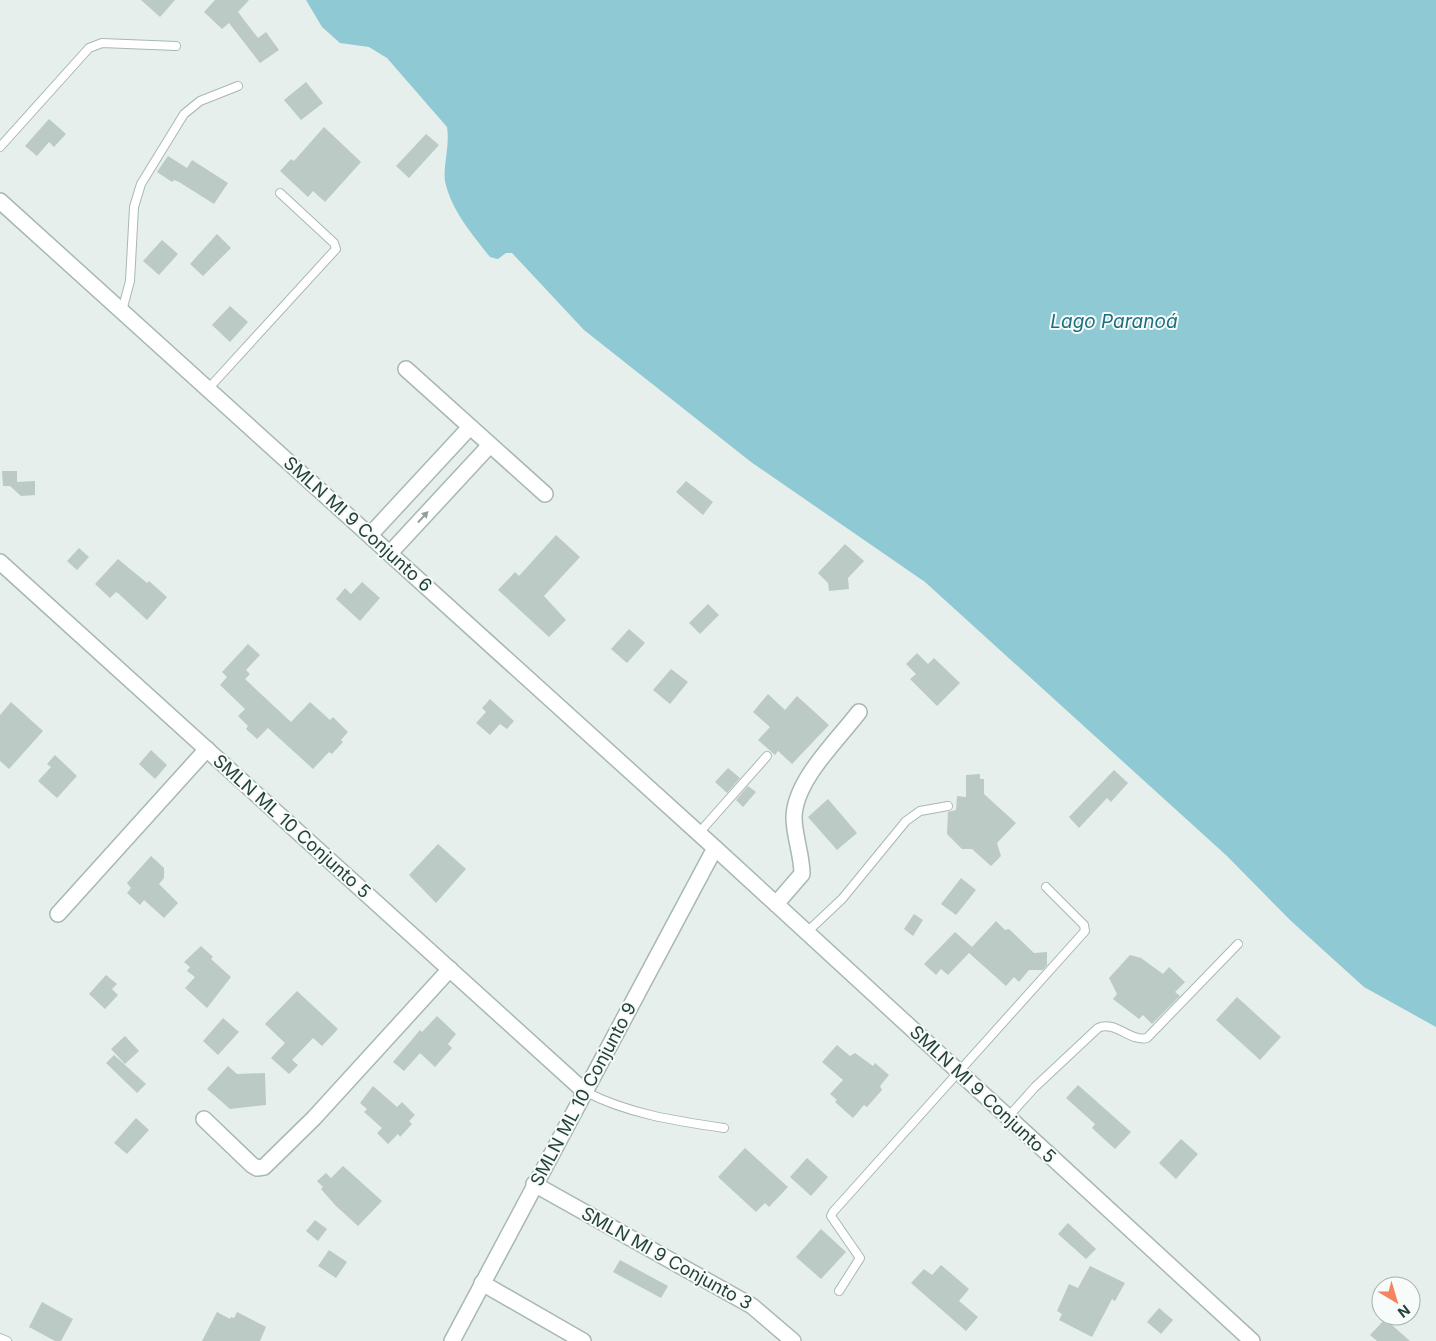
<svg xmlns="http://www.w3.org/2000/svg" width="1436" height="1341" font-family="Inter,sans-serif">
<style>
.water{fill:#8ec9d4}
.building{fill:#bbcac4}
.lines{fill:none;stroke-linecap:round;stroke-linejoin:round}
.service-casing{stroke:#a8b8b2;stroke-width:10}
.minor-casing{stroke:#a8b8b2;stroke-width:18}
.service{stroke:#fff;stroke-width:8}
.minor{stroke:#fff;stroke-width:15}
.oneway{fill:#92a09c}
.labels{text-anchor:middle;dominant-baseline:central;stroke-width:4;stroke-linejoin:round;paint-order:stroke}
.street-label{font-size:18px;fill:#24423a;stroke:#f7fbf9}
.water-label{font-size:19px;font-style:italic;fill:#1c6f80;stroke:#f7fbf9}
</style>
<rect width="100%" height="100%" fill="#e6efeb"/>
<!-- water -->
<path class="water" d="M306,0H1436V1027L1364,987L1290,920L1227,856L925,582L751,462L584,330L512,253H506L498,259L490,257C472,234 451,210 445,181C443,165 450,146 447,127L387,58L369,47L340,43L322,27Z"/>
<!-- building -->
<g class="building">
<path d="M141,0H175L160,17Z"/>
<path d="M215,0H249L238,12L258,38L266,32L279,50L260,63L229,23L222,29L204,12Z"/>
<path d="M306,82L323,103L301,120L284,100Z"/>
<path d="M49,119L66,134L54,147L49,142L37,156L25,146Z"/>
<path d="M324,127L361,162L325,202L313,191L308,197L280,171L291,159L294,161Z"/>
<path d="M426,134L439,145L409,178L396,166Z"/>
<path d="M168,156L187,168L192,160L228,183L214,204L179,182L174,180L172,182L157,172Z"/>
<path d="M217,234L231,248L203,276L190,264Z"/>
<path d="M162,240L178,254L159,275L143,261Z"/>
<path d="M230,306L248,322L230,342L212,325Z"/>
<path d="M2,471H17V482L35,481V495L21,496L10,486H3Z"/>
<path d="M686,481L713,502L703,515L676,492Z"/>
<path d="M556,535L580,557L544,596L566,620L549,637L498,590L515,572L519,576Z"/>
<path d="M845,544L864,561L848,578L849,589L829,591L828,583L818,573Z"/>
<path d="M79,548L89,557L77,570L67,561Z"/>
<path d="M118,559L147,583L149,581L167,597L147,620L119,594L116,592L110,598L95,584Z"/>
<path d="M362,582L380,598L360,621L336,599L345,588L351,594Z"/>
<path d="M708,604L719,615L700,634L689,623Z"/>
<path d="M629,629L645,643L627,663L611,649Z"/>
<path d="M248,644L260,655L246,670L250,674L245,679L291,722L310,702L330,720L333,717L348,732L341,740L343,742L332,754L329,752L313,769L268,728L257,739L246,729L248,726L238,716L245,709L220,685L227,677L222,672Z"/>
<path d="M917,653L928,664L934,658L960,683L937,706L910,679L916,674L906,664Z"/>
<path d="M671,669L688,682L670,704L653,690Z"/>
<path d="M768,694L785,710L797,696L829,725L792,764L778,751L775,755L758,740L770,727L753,712Z"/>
<path d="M490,699L514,721L507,729L500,724L490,735L476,723L486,712L482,708Z"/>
<path d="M11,702L43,731L9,769L0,761V715Z"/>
<path d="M151,750L167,765L155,779L139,764Z"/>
<path d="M55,755L77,776L57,798L38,781L51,767L47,764Z"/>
<path d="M728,768L740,778L727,793L715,782Z"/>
<path d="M1114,770L1128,783L1111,802L1107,798L1079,828L1069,817Z"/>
<path d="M980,774V779H984V794L1016,823L997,843L1001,856L991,866L972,849H962L947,834L948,812L956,810L957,796L966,797V775Z"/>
<path d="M748,786L756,792L743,807L736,800Z"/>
<path d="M828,799L857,833L837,850L808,817Z"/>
<path d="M438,844L466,869L436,903L409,875Z"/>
<path d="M151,856L164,868V878L159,884L178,903L164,918L144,900L140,905L127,893L131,888L127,883Z"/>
<path d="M961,878L976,890L956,915L941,904Z"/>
<path d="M914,914L923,920L913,936L904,929Z"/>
<path d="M996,921L1005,930L1009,929L1034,953L1047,952V965L1043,970H1029L1019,982L1014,977L1006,986L969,953L948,975L941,969L936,975L924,964L955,932L972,947Z"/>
<path d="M201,946L213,957L211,959L231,977L207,1008L185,988L195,977L187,971L190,967L184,962Z"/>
<path d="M1130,955L1141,958L1163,974L1169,967L1185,982L1175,992L1180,996L1152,1024L1143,1015L1139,1019L1113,999L1117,994L1109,978Z"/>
<path d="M106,975L117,984L112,989L118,995L105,1009L89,994Z"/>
<path d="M297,991L338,1029L322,1046L313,1038L292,1060L298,1065L289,1074L271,1058L285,1043L265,1024Z"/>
<path d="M1237,997L1281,1037L1260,1060L1216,1020Z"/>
<path d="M437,1016L456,1034L448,1044L452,1048L435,1067L420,1053L404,1071L393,1062L420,1030L422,1032Z"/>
<path d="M223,1018L239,1032L218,1055L203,1041Z"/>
<path d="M125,1036L139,1051L125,1064L111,1049Z"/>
<path d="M837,1045L850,1056L855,1053L873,1066L875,1063L889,1075L880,1086L882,1090L867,1107L864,1105L853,1118L835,1102L837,1100L830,1094L843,1080L822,1062Z"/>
<path d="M114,1055L146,1084L137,1093L106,1063Z"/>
<path d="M228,1066L237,1074L265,1073L266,1105L230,1109L207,1089Z"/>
<path d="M1078,1085L1131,1132L1115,1149L1092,1128L1095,1124L1066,1098Z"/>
<path d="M373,1086L397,1107L402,1102L415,1115L409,1121L412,1124L400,1137L398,1134L388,1144L377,1133L382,1128L364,1112L367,1109L360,1103Z"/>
<path d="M136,1118L149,1130L127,1154L114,1143Z"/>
<path d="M1181,1139L1198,1154L1176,1179L1159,1163Z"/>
<path d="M745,1148L788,1187L769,1207L765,1203L756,1212L718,1177Z"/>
<path d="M807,1158L828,1177L811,1196L790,1177Z"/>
<path d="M343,1166L382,1201L358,1226L336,1206L321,1189L323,1187L317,1181L326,1173L331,1178Z"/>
<path d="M315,1220L327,1229L318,1241L306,1231Z"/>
<path d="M1068,1223L1096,1249L1086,1259L1058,1234Z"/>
<path d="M821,1229L846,1252L821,1279L796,1257Z"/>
<path d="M329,1250L347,1262L336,1278L318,1266Z"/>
<path d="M620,1260L668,1286L661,1298L613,1272Z"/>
<path d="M941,1265L969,1289L959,1301L978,1317L966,1331L911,1283L924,1269L932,1275Z"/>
<path d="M1090,1266L1125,1283L1115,1301L1112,1299L1092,1337L1059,1320L1062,1314L1057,1311L1069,1284L1078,1288Z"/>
<path d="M42,1302L73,1319L61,1341H55L29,1327Z"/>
<path d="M1159,1308L1173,1320L1161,1334L1147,1322Z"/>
<path d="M217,1312L230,1319L231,1317L234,1318L237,1312L266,1327L260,1341H202Z"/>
<path d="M1385,1319L1410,1341H1377L1370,1335Z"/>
</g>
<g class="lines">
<defs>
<g id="service">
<path d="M0,147L89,48L102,43L176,46"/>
<path d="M122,311L130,281L134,207L141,184L184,114L200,101L238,86"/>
<path d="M208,389L336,249L334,243L280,193"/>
<path d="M698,834L767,756"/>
<path d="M807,932L842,899L906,821L920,811L948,806"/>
<path d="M584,1091C628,1114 676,1121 724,1128"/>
<path d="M1008,1117L1035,1087L1098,1028C1115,1020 1130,1042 1147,1038L1238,944"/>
<path d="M839,1291L860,1258L833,1219L831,1216L833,1212L1085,931L1084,925L1046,887"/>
<path d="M0,1338L7,1341"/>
</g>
<g id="minor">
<path d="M0,201L715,848L1252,1341"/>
<path d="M406,369L545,494"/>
<path d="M370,535L470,427"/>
<path d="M390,553L490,445"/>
<path d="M0,562L584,1091"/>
<path d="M776,904L802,874C802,855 794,836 794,817C795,780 837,741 859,712"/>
<path d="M58,914L207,749"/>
<path d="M204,1119L252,1165L257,1168L264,1167L314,1118L450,969"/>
<path d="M534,1184L752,1306L793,1341"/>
<path d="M482,1283L583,1341"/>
<path d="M452,1341L715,848"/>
</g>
</defs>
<!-- service casing -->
<use href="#service" class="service-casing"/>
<!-- minor casing -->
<use href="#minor" class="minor-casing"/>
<!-- service -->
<use href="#service" class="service"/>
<!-- minor -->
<use href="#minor" class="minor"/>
</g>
<!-- one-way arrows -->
<defs><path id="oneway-solid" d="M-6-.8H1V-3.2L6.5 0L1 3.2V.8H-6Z" transform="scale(1.25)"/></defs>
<use class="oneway" href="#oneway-solid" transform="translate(423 517) rotate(-47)"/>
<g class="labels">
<!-- street labels -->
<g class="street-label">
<text transform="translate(358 524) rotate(42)">SMLN MI 9 Conjunto 6</text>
<text transform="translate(292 826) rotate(42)">SMLN ML 10 Conjunto 5</text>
<text transform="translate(583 1094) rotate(-62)">SMLN ML 10 Conjunto 9</text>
<text transform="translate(983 1094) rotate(43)">SMLN MI 9 Conjunto 5</text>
<text transform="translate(667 1258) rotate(29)">SMLN MI 9 Conjunto 3</text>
</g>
<!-- water labels -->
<g class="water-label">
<text x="1114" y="321">Lago Paranoá</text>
</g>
</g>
<!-- north arrow -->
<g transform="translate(1396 1301) rotate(142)"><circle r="24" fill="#f7fbf9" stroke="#a3b1ad"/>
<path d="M0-4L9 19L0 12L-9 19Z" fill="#f4845f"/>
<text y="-8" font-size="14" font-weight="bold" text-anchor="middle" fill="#24423a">N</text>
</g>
</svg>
